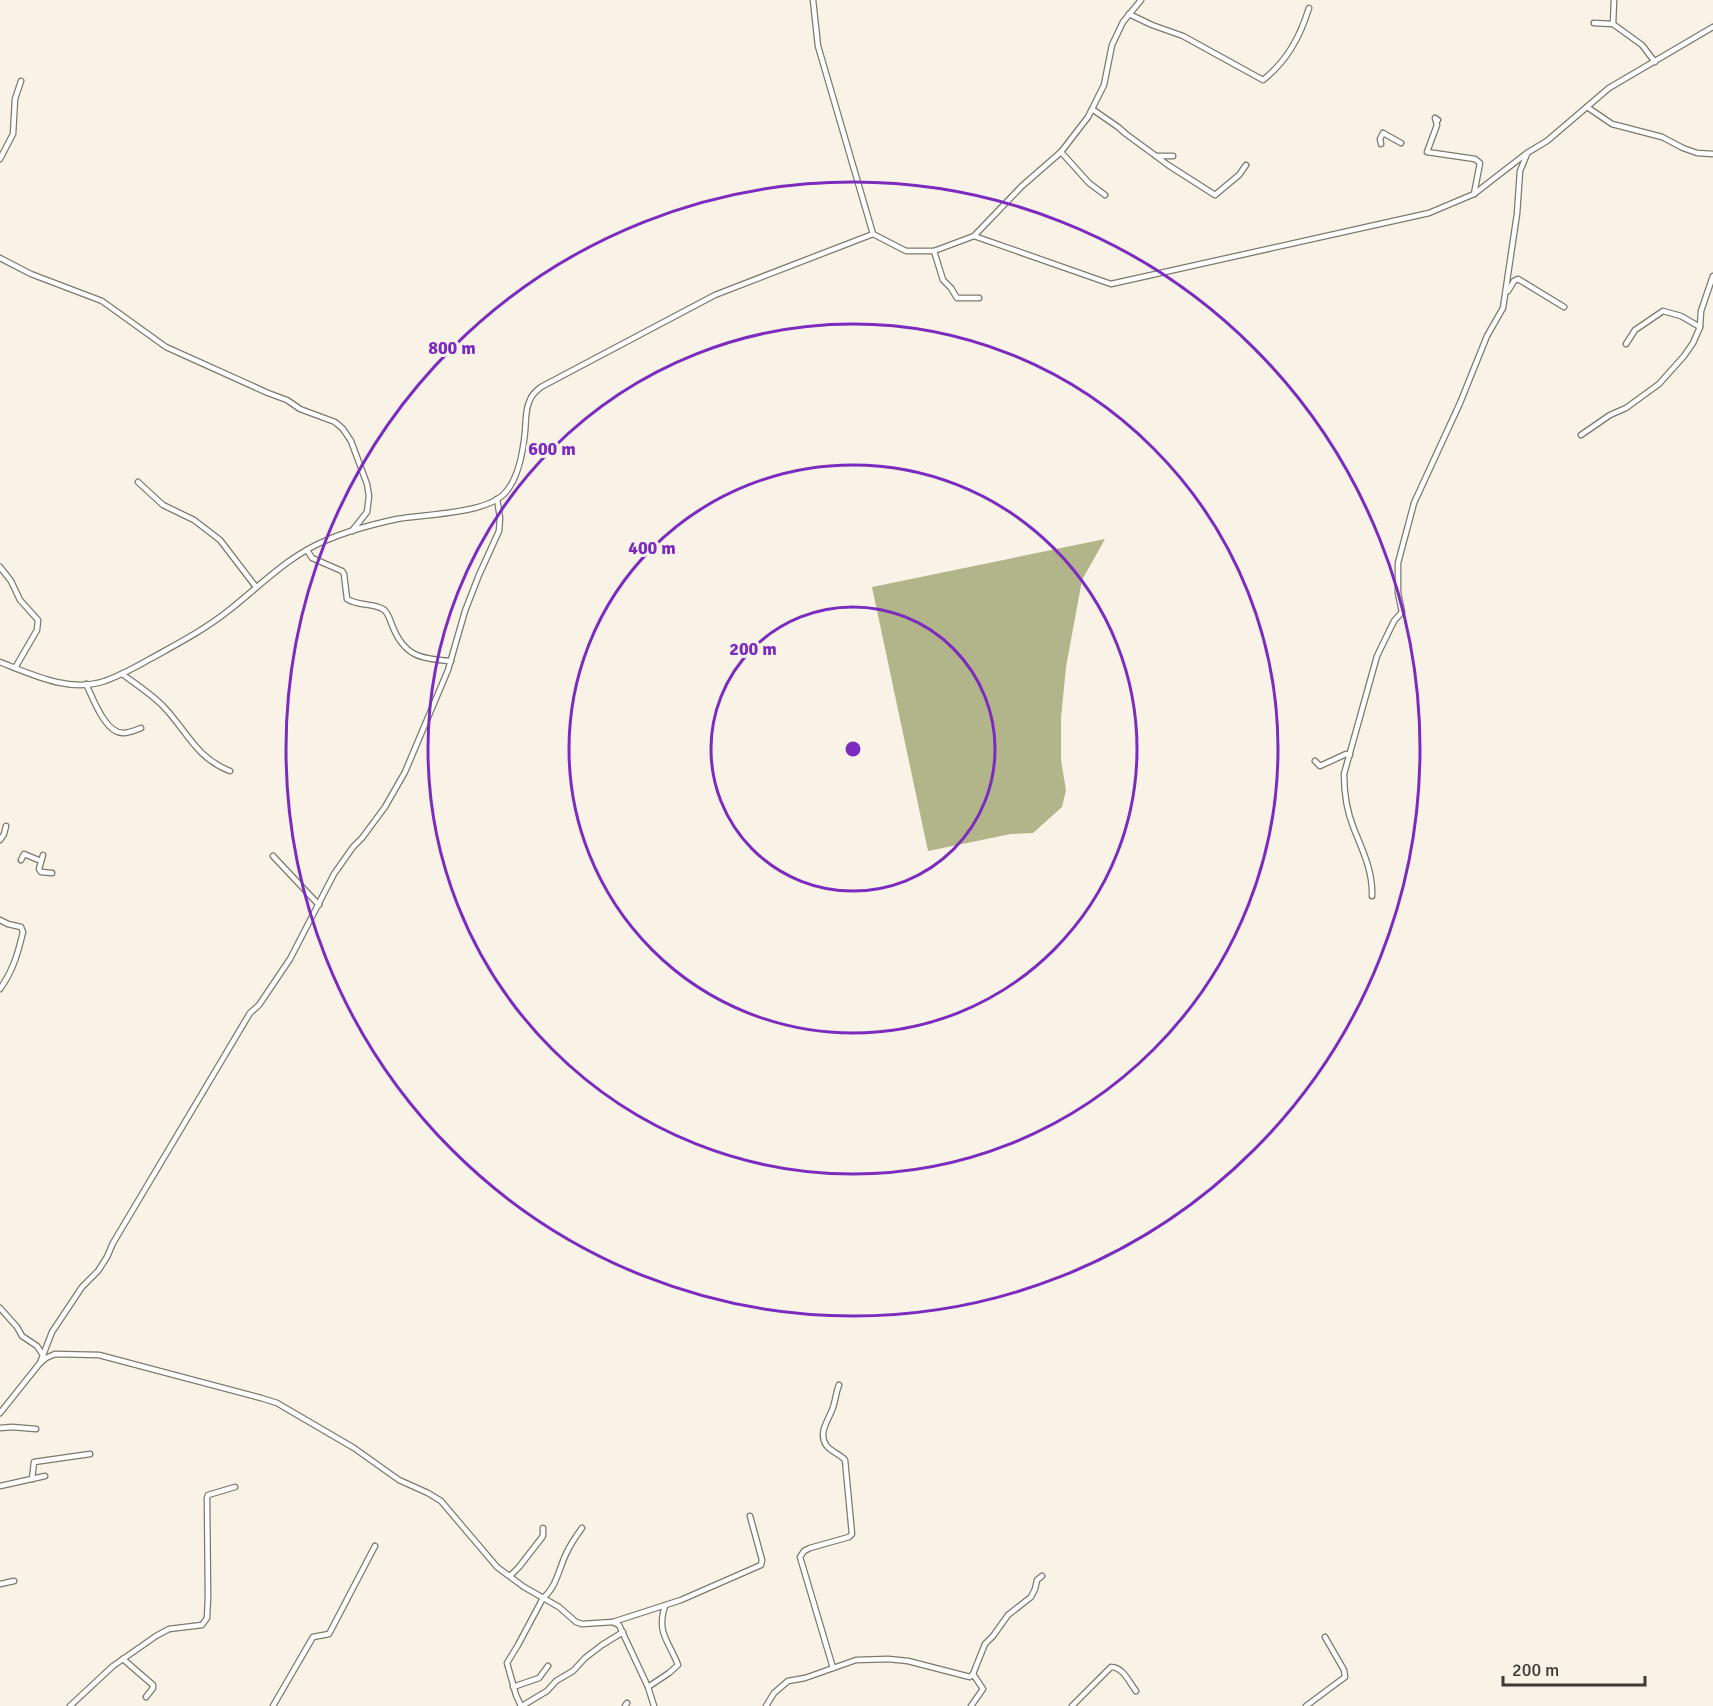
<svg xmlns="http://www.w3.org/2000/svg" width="1713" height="1706" font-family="Signika,sans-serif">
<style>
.forest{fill:#b1b589}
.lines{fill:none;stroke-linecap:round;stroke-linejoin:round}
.minor-casing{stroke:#7e796d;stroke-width:7}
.minor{stroke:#fff;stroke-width:4.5}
.ring{fill:none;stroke:#7b2cbf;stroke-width:3}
.centre{fill:#7b2cbf;stroke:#f8f3e6;stroke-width:3}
.ring-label{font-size:18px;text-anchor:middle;font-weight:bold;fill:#7b2cbf;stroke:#f8f3e6;stroke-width:6;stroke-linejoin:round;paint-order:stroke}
</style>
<rect width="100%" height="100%" fill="#f8f3e6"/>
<!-- forest -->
<path class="forest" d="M1105,539L1082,580L1066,667L1061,718V760L1066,790L1062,807L1033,833L1011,834L928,851L872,587Z"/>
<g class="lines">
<defs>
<g id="minor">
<path d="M813,0L818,46L873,234"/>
<path d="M1129,14L1152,25L1183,36L1263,80C1287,61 1300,37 1309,8"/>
<path d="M1594,23L1613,24L1642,45L1655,62"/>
<path d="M1613,24L1614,0"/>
<path d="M1587,107L1612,124L1662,137L1683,148L1697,153L1713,154"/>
<path d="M1092,109L1118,127L1126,134L1156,156H1173"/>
<path d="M1438,120L1435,118L1437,125L1427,152L1475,159L1480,163L1474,194"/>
<path d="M1381,144L1380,139L1383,133L1401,143"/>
<path d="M1061,152L1089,183L1105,195"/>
<path d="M1156,156L1168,165L1215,195L1239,175L1246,165"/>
<path d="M0,159L13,134L15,99L21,81"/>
<path d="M974,236L1022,186L1061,152L1088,117L1104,85L1112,45L1123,22L1141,0"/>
<path d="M934,251L943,280L951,288L957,298H979"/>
<path d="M0,258L31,274L102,301L166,347L268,393L287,400L300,409L335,422L343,429L351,441L367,484L369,496L367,512L352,531"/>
<path d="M1508,291L1514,281L1518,279L1564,307"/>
<path d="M1626,344L1635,330L1663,311L1681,316L1700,327"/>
<path d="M1581,435L1610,415L1626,408L1659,384L1684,356L1693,343L1700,327L1701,311L1713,276"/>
<path d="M138,482L163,505L194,520L220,540L256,587"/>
<path d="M307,550L312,558L342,571L344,574L347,599C358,606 372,603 383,609C388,612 390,620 392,625C404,656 420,659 451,661"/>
<path d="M0,567L11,581L20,600L38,620L37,630L15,668"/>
<path d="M0,662C33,675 70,693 105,681C121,675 136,667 150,659C177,644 204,630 228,611C260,586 289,555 327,540C350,530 374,524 397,519C425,514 482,514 503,495C518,481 523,452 525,432C526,422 525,409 530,400C532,394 536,391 541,387L715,295L873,234L906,251H934L974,236L1111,284L1429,213L1474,194L1527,153L1547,141L1609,88L1713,27"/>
<path d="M122,674C136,684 151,694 163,706C187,731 196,758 230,771"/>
<path d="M86,684C93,698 105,733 123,733C129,733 136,730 141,728"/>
<path d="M1315,761L1320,766L1346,754L1350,755"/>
<path d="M0,840L4,834L6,826"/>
<path d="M43,855L39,869L41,872L52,873"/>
<path d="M273,856L319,905"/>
<path d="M21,860L24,854L41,861"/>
<path d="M1372,896C1373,872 1363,851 1354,829C1347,812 1344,792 1344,774L1377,656L1394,621L1402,612L1398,593V563L1414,503L1460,403L1487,336L1503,308L1517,214L1520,171L1527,154"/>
<path d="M0,920L8,924L21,927L23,932C18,953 13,971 0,989"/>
<path d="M0,1308L17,1327L22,1336L37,1346L43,1355"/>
<path d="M40,1363L52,1332L82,1287L98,1271L107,1257L113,1243L250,1013L259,1005L290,959L334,874L353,847L362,838L385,807L405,772L448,670L465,611L479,575L499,531L500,518L497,499"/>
<path d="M0,1413L40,1363L46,1358L55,1354L99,1355L261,1398L277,1403L354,1448L399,1480L428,1493L441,1501L497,1567L524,1587L559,1607L576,1622L582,1624L613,1622L681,1600L761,1565L762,1560L750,1516"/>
<path d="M0,1428L12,1427L36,1429"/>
<path d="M32,1479L34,1462L90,1454"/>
<path d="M0,1486L45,1476"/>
<path d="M510,1576L519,1567L543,1536V1528"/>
<path d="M0,1584L14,1581"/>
<path d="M613,1622L619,1625L648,1687L654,1706"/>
<path d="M123,1659L153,1685V1688L146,1697"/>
<path d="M833,1668L800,1557L804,1551L810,1548L849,1537L852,1534L845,1460C840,1454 831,1452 826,1445C817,1431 831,1418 834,1404C836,1397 836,1392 839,1385"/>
<path d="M513,1687L539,1678L548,1666"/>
<path d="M648,1687L669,1673L678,1665C669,1641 656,1633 665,1606"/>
<path d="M70,1706L113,1666L156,1636L169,1629L202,1625L207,1618L208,1597L207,1498L208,1495L235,1487"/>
<path d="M273,1706L313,1637L329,1634L375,1546"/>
<path d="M521,1706L516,1695L507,1663L518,1645L543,1598C557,1587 559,1567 567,1552C571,1543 577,1535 582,1528"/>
<path d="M522,1706L547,1691L556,1681L573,1671L585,1658L602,1645L623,1632"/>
<path d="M625,1706L627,1703"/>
<path d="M766,1706L774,1693L788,1681L805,1678L856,1660L888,1659L908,1661L970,1677L973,1674L985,1644L993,1636L1008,1615L1031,1597L1035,1589L1037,1580L1042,1576"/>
<path d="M971,1706L983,1689L973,1674"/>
<path d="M1072,1706L1111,1667C1123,1667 1129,1682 1136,1691"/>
<path d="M1306,1706L1345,1677L1344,1670L1325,1637"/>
</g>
</defs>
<!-- minor casing -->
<use href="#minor" class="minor-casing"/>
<!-- minor -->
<use href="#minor" class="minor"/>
</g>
<!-- distance rings -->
<g class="ring">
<circle cx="853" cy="749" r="142"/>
<circle cx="853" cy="749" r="284"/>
<circle cx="853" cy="749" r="425"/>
<circle cx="853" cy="749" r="567"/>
</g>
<circle cx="853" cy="749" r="9" class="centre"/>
<g class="ring-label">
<text x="452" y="354">800 m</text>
<text x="552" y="455">600 m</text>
<text x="652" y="554">400 m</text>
<text x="753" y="655">200 m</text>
</g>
<!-- scale -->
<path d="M1503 1676v9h142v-9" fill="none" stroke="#3c3a35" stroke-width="3"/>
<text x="1512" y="1676" font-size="18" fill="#3c3a35" stroke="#f8f3e6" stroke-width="4.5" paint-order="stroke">200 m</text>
</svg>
